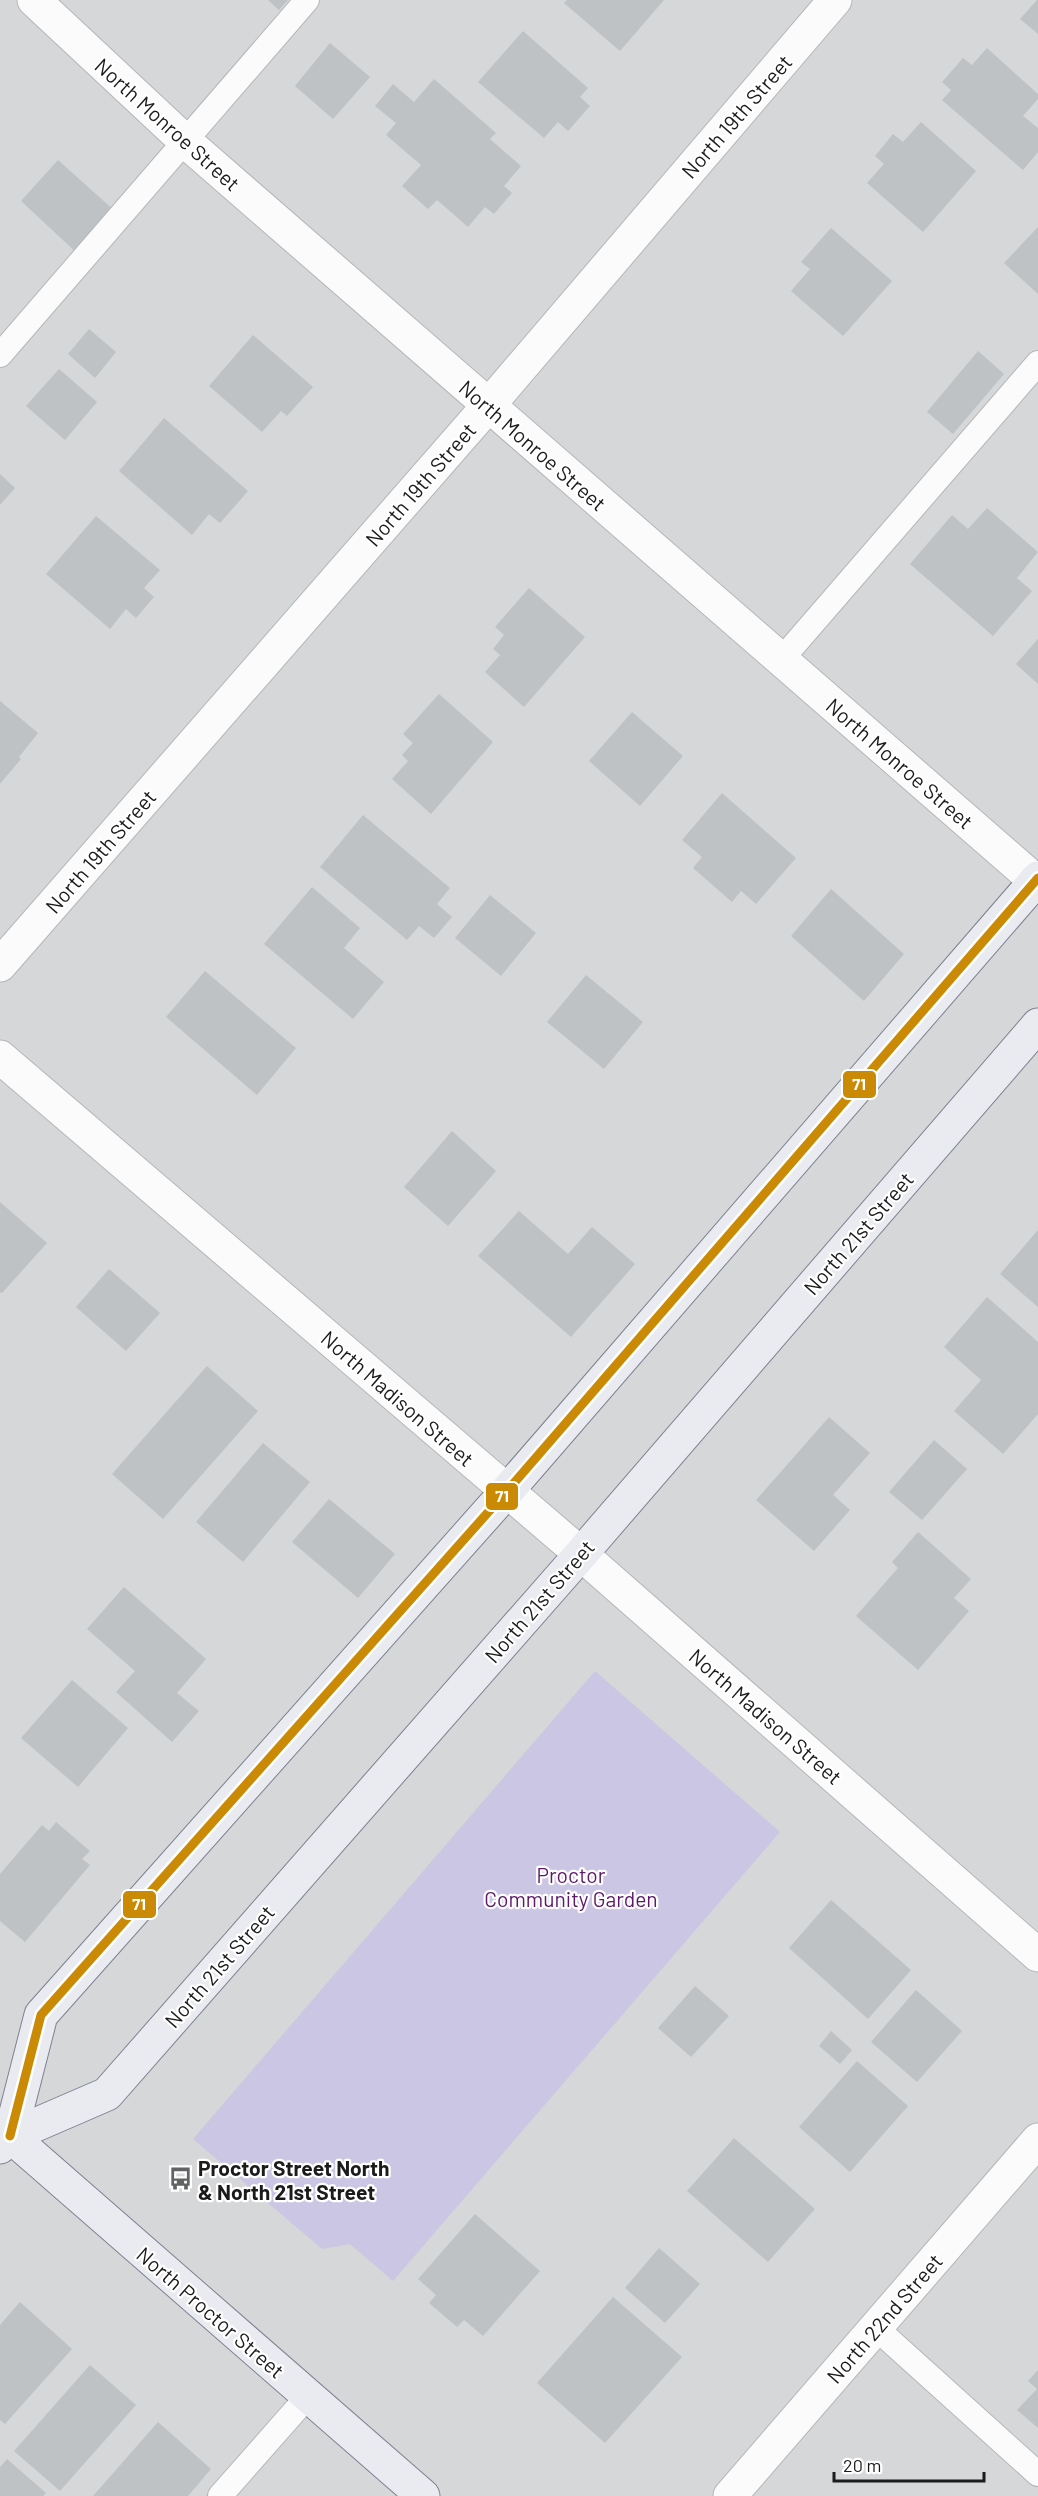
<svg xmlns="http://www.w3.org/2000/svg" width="1038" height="2496" font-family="Barlow,sans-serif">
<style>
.residential{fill:#d5d7d8}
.grass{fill:#ccc6e5}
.building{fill:#bfc2c4}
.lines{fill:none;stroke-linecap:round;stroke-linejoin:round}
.lane-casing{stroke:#b5b6b8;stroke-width:26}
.street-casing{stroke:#b5b6b8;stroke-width:35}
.secondary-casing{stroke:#7e8190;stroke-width:35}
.lane{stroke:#fbfbfc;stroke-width:24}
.street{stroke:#fbfbfc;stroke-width:33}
.secondary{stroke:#e9ebf1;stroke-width:33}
.bus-1-casing{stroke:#fff;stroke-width:14}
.bus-1{stroke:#cb8a05;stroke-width:9}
.labels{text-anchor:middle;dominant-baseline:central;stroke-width:4.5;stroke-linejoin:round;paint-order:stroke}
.street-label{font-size:21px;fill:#1b1b1b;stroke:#fff}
.park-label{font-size:21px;fill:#5e176b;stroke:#fff}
.poi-label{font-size:21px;font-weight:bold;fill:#1b1b1b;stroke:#fff;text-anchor:start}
.line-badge{stroke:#fff;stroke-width:2}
.badge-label{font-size:16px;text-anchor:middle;font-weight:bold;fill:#fff}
</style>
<rect width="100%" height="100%" fill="#e3e6e9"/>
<!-- residential -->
<rect class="residential" x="0" y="0" width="1038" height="2496"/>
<!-- grass -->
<path class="grass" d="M595,1671L780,1832L393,2281L350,2244L322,2249L193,2139Z"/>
<!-- building -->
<g class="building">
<path d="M268,0H288L279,10Z"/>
<path d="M567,0H664L620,51L564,3Z"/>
<path d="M1037,0H1038V34L1020,19Z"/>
<path d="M523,31L588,88L580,97L590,106L568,131L558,122L544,138L478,82Z"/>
<path d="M330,43L370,77L333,119L295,86Z"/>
<path d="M987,48L1038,94V99L1023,116L1038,128V152L1023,170L942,100L951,90L942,82L963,58L972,65Z"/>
<path d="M434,79L496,133L490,139L521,166L504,186L512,193L494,214L485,207L468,227L437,200L428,209L402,186L421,165L386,135L396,123L375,106L393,84L414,102Z"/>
<path d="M921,122L976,171L923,232L867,183L884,164L875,156L893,134L903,142Z"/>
<path d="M58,160L116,212L78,254L21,201Z"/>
<path d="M1038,227V294L1004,263Z"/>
<path d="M831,228L892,281L843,336L791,291L810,269L801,262Z"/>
<path d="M89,329L116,352L95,378L68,354Z"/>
<path d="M253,335L313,387L287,416L281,411L262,432L209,386Z"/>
<path d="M978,351L1004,374L953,434L927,412Z"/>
<path d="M59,369L97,402L65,440L26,406Z"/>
<path d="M164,418L248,491L220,523L209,514L192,535L119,471Z"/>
<path d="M0,474L15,488L0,505Z"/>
<path d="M987,508L1038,552L1017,578L1032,591L993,636L910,564L952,515L968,529Z"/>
<path d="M96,516L160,570L144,588L154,597L136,618L126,609L110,629L46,574Z"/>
<path d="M529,588L585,637L524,707L485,672L500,655L493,649L504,635L495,627Z"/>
<path d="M1038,639V684L1016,664Z"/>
<path d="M439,694L493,742L431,814L392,779L408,761L402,755L413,743L403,734Z"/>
<path d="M0,701L38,733L19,757L21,759L0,784Z"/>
<path d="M632,712L683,756L640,806L589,761Z"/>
<path d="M722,793L796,858L756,904L741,891L732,902L693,868L702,857L682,840Z"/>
<path d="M363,815L450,888L437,904L452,917L434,938L419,926L407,940L320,867Z"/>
<path d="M312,887L360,928L344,948L384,982L353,1019L264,944Z"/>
<path d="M831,889L904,954L864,1001L791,936Z"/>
<path d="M490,895L536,933L501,976L455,938Z"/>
<path d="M205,971L296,1048L257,1095L166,1017Z"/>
<path d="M586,975L643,1022L604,1069L547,1022Z"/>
<path d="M452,1131L496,1171L448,1226L404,1187Z"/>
<path d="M0,1202L47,1243L2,1293L0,1292Z"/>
<path d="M519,1211L568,1254L592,1227L635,1264L571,1337L478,1256Z"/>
<path d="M1038,1230V1307L1000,1274Z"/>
<path d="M109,1269L160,1313L126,1351L76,1307Z"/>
<path d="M987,1297L1038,1342V1414L1003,1454L954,1411L981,1380L944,1347Z"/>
<path d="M207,1366L258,1411L163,1519L112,1474Z"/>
<path d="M829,1417L870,1453L833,1495L850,1510L814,1551L756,1500Z"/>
<path d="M934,1440L967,1469L922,1520L889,1492Z"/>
<path d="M263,1443L310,1482L243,1562L196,1522Z"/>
<path d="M329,1499L395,1554L358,1598L292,1542Z"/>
<path d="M918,1532L971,1579L954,1598L969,1611L918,1670L856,1616L898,1568L892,1562Z"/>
<path d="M124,1587L206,1659L177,1693L199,1711L172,1742L116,1692L135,1671L87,1629Z"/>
<path d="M72,1680L128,1728L78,1787L21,1738Z"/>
<path d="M56,1822L90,1851L82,1859L90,1865L25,1942L0,1921V1874L42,1825L49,1831Z"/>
<path d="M831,1900L911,1970L868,2019L789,1948Z"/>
<path d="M695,1986L729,2016L691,2057L658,2028Z"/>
<path d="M916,1990L962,2031L917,2082L871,2042Z"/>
<path d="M831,2031L852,2050L840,2064L819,2046Z"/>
<path d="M857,2061L908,2106L850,2172L799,2127Z"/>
<path d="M734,2138L815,2209L768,2262L687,2191Z"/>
<path d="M475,2214L540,2271L483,2336L464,2320L457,2327L429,2303L436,2295L418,2279Z"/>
<path d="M659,2248L700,2284L665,2323L625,2288Z"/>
<path d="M613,2297L682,2357L605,2443L537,2383Z"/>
<path d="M20,2302L72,2349L5,2424L0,2420V2325Z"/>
<path d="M90,2365L136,2405L60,2491L14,2451Z"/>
<path d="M1038,2370V2428L1017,2410L1037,2389L1028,2381Z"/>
<path d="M158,2422L211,2469L188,2496H93Z"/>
<path d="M7,2459L46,2493L43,2496H0V2467Z"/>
</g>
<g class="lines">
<defs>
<g id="lane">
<path d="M0,355L307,0"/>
<path d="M781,660L1038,363"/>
<path d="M876,2328L1038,2474"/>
<path d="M220,2496L308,2396"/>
</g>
<g id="street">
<path d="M34,0L185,141L1038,883"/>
<path d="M0,965L488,406L835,0"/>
<path d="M0,1057L581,1554L1038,1955"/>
<path d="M730,2496L1038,2140"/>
</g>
<g id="secondary">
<path d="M0,2127L423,2496"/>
<path d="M10,2136L41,2015L507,1491L1038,878"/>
<path d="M0,2147L10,2136L107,2094L581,1554L1038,1025"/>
</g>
</defs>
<!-- lane casing -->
<use href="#lane" class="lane-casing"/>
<!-- street casing -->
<use href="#street" class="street-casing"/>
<!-- secondary casing -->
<use href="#secondary" class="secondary-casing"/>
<!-- lane -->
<use href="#lane" class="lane"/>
<!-- street -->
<use href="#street" class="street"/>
<!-- secondary -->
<use href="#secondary" class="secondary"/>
<defs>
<path id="bus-1" d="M10,2136L41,2015L507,1491L1038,878"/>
</defs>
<!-- bus-1 casing -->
<use href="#bus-1" class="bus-1-casing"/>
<!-- bus-1 -->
<use href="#bus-1" class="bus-1"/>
</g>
<!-- icons -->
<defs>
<symbol id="bus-bare" viewBox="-9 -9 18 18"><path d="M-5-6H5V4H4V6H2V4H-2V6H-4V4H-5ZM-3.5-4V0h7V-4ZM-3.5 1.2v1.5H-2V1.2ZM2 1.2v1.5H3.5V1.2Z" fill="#616263" stroke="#fff" stroke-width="2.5" paint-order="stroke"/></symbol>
</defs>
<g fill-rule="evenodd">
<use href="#bus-bare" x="164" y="2162" width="33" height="33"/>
</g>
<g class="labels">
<!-- street labels -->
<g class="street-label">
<text transform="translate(736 116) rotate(-49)">North 19th Street</text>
<text transform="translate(168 124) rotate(42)">North Monroe Street</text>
<text transform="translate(533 445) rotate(41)">North Monroe Street</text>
<text transform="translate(420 484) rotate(-49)">North 19th Street</text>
<text transform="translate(900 763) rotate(41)">North Monroe Street</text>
<text transform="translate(100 851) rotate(-49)">North 19th Street</text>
<text transform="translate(858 1233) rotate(-49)">North 21st Street</text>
<text transform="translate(398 1398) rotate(41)">North Madison Street</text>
<text transform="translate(539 1601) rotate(-49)">North 21st Street</text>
<text transform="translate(766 1716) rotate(41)">North Madison Street</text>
<text transform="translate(219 1966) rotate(-49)">North 21st Street</text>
<text transform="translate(211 2312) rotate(41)">North Proctor Street</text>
<text transform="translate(884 2318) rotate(-49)">North 22nd Street</text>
</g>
<!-- park labels -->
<g class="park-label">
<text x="571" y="1874">Proctor<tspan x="571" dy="24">Community Garden</tspan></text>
</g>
<!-- poi labels -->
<g class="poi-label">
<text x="198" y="2167">Proctor Street North<tspan x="198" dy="24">&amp; North 21st Street</tspan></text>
</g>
</g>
<g class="line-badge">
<rect x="842" y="1070" width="35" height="29" rx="6" fill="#cb8a05"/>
<rect x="485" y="1482" width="34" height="29" rx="6" fill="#cb8a05"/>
<rect x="122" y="1890" width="35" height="29" rx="6" fill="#cb8a05"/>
</g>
<g class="badge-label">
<text x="859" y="1090">71</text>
<text x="502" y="1502">71</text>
<text x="139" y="1910">71</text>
</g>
<!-- scale -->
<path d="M834 2472v9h150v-9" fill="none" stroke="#1b1b1b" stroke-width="3"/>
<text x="843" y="2472" font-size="18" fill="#1b1b1b" stroke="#ffffff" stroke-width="4.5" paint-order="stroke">20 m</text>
</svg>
